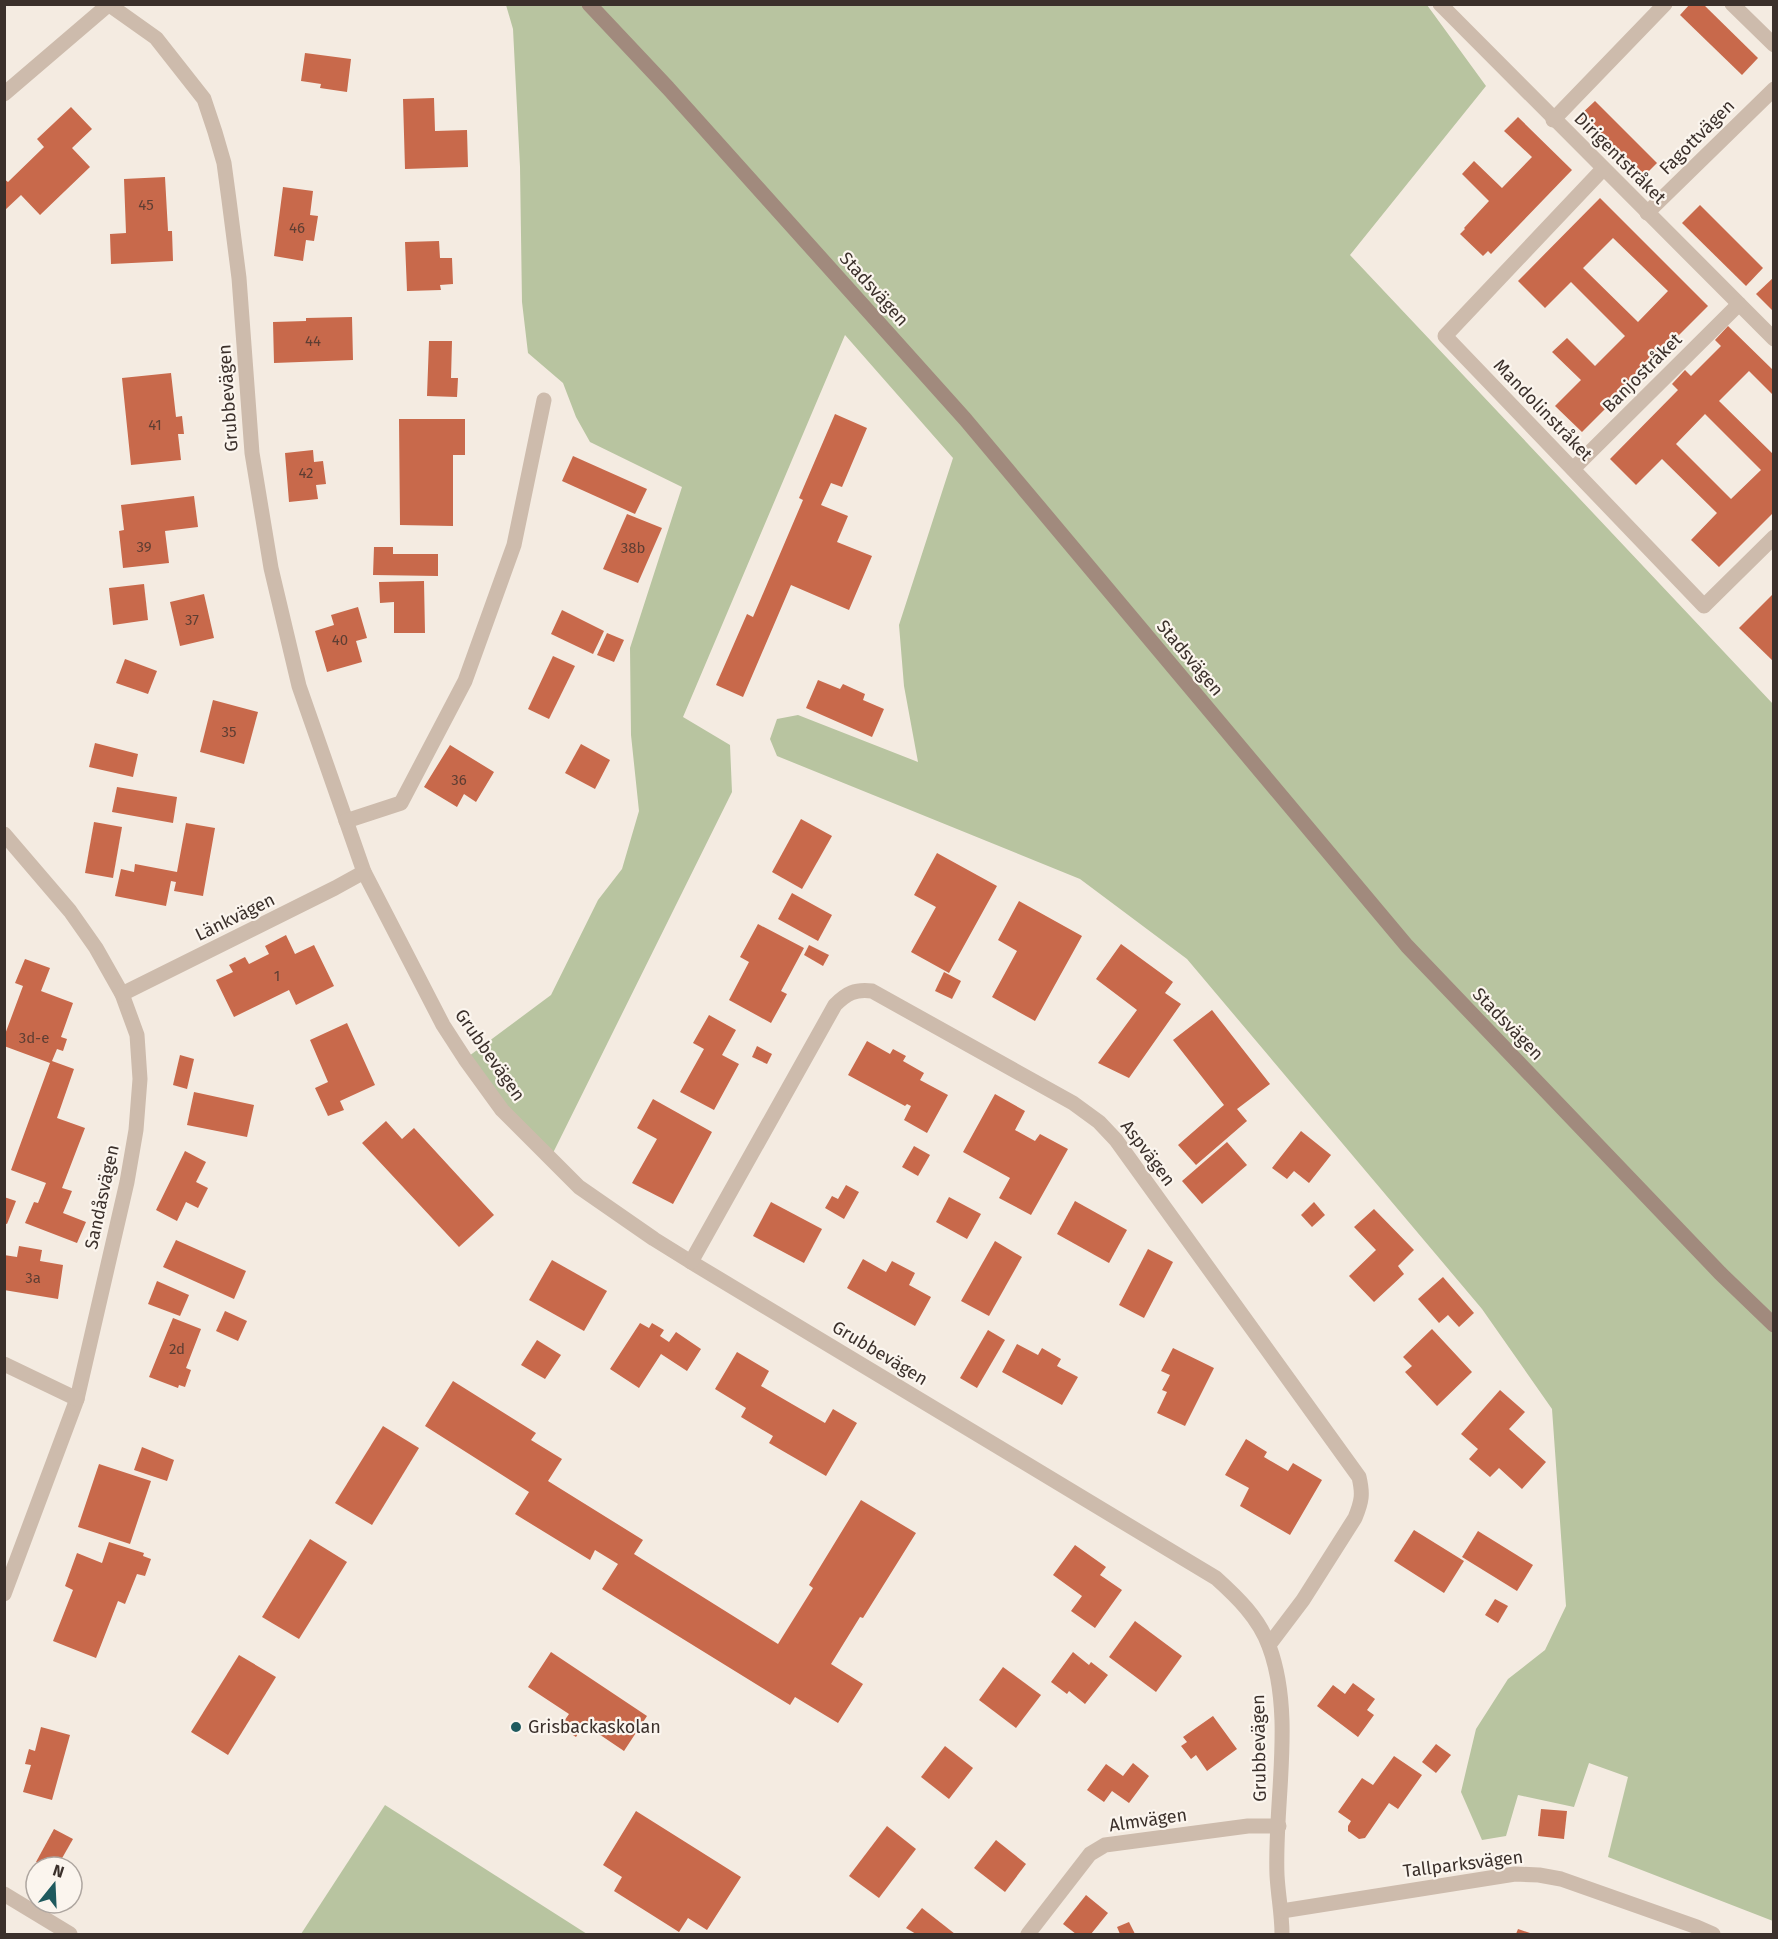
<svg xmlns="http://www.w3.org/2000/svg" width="1778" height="1939" font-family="'Fira Sans',sans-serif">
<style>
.green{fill:#b8c4a0}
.building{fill:#c8694b;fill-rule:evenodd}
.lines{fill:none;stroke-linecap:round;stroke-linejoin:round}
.lane{stroke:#cdbbac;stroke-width:15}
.street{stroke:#cdbbac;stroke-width:15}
.secondary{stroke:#a18a7d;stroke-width:15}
.poi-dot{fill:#1f5a5e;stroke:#fbf5ee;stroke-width:2}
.labels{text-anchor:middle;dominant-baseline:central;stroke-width:4.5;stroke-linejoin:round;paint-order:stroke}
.number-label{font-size:15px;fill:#5e3e33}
.street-label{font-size:18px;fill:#3b302b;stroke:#fbf5ee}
.poi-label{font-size:18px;fill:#3b302b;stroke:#fbf5ee;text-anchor:start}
</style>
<rect width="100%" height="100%" fill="#f4ebe1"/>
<!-- green -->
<g class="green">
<path d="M506,5H1427L1486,86L1350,255L1773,704V1921L1608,1857L1628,1777L1589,1763L1574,1807L1518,1795L1506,1836L1482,1840L1461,1792L1476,1729L1508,1679L1545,1650L1566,1606L1552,1409L1482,1309L1187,959L1080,879L777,756L770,739L777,719L798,715L918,762L904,686L899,625L953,458L845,335L683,717L730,745L732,792L550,1159L465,1059L551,995L598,900L622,869L639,811L631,735L630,648L682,487L590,442L576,417L563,383L528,353L522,302L520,167L513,29Z"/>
<path d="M385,1805L587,1934H301Z"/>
</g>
<!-- building -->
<g class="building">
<path d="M1690,4H1703L1758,58L1742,75L1680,15Z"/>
<path d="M305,53L351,59L347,92L320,88L321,84L301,81Z"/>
<path d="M434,98L435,131L467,130L468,167L405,169L403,99Z"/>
<path d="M1595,101L1657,163L1641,179L1578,117Z"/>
<path d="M71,107L92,129L72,148L90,167L40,215L21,195L4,211V179L8,182L44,147L37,139Z"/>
<path d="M1518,117L1572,170L1491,254L1488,251L1483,256L1460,234L1465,229L1464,228L1489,201L1462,174L1474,161L1502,188L1532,157L1504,131Z"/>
<path d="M165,177L168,231H172L173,261L111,264L110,234L126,233L124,179Z"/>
<path d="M283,187L313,191L310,215L318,216L314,241L306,240L303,261L274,256Z"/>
<path d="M1600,198L1708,306L1582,432L1555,406L1581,380L1552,352L1567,338L1595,366L1625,336L1571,282L1545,308L1518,281ZM1613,238L1668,291L1638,322L1583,268Z"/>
<path d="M1700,205L1763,268L1746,286L1682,223Z"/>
<path d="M439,241L440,258H452L453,284L440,285L441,290L407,291L405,242Z"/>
<path d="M1774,277V312L1756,294Z"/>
<path d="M352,317L353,360L274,363L273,322L306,321V318Z"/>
<path d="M1728,326L1774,371V396L1749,371L1719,401L1774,455V512L1719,567L1691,540L1717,513L1662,459L1636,485L1610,459L1678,390L1672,384L1685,370L1691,376L1721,346L1715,340ZM1705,414L1761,470L1731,499L1676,444Z"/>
<path d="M429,341H452L451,378H458L457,397L427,396Z"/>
<path d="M171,373L176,417L182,416L184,434H178L181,460L131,465L122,378Z"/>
<path d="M835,414L867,428L842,487L831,483L821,505L848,516L837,542L872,556L849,610L791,585L743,697L716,685L747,614L753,617L803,500L799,498Z"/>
<path d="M399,419H465V455H453V526L400,525Z"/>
<path d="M313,450L314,462L323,461L326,484L316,485L318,499L289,502L285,453Z"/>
<path d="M573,456L647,489L635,514L562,481Z"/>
<path d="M194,496L198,527L165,531L169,563L123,568L119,531L124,530L121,505Z"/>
<path d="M627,514L662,528L638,583L603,569Z"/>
<path d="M374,547H393V554H438V576L373,575Z"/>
<path d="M424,581L425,633H394V602L380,603L379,582Z"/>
<path d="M144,584L148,620L113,625L109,588Z"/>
<path d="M1774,593V662L1739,628Z"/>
<path d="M204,594L214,638L180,646L170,602Z"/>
<path d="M358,607L367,638L356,641L362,662L327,672L315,631L334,625L331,615Z"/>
<path d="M562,610L604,631L593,654L551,634Z"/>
<path d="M607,633L624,640L614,662L597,655Z"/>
<path d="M553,656L575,666L549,719L528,709Z"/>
<path d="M125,659L157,671L148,694L116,683Z"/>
<path d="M818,680L840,689L843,684L865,694L863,700L884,709L872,737L806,708Z"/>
<path d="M213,700L258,712L244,764L200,752Z"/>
<path d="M95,743L138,754L133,777L89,767Z"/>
<path d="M581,744L610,760L595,789L565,773Z"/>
<path d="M450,745L494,772L476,802L464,794L457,807L424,787Z"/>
<path d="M117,787L177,797L173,823L112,812Z"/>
<path d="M801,819L832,836L802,889L772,872Z"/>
<path d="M94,822L122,827L113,878L85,873Z"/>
<path d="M186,823L215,828L203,896L174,891L176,882L171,881L166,906L115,896L121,869L134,872L135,864L177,872Z"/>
<path d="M937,853L997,886L949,973L911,952L936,907L914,895Z"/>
<path d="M792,893L832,915L818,941L778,919Z"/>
<path d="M1019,901L1082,936L1035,1021L992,997L1017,951L998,940Z"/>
<path d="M758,924L804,948L781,991L787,994L771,1023L729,1000L749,962L740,957Z"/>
<path d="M286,935L295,954L314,945L334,986L296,1005L289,990L234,1017L216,980L233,972L229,965L245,957L249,964L269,954L265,946Z"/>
<path d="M1121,944L1173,982L1165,993L1181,1004L1129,1078L1098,1063L1137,1010L1096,979Z"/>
<path d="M809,945L829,955L823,966L804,955Z"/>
<path d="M25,959L50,968L41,991L73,1003L61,1037L67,1039L63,1051L57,1049L52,1061L74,1069L57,1118L85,1128L62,1188L72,1191L63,1213L86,1222L77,1243L25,1223L34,1202L38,1203L46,1183L11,1170L50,1063L4,1046V1037L23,986L15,983Z"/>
<path d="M944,972L961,981L952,999L935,991Z"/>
<path d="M1212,1010L1270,1084L1237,1109L1247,1121L1196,1165L1178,1145L1224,1105L1173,1040Z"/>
<path d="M709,1015L736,1030L722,1055L739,1064L714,1110L680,1092L704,1049L693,1043Z"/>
<path d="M347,1023L375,1085L340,1101L344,1110L328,1116L315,1088L328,1082L310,1040Z"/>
<path d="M867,1041L890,1054L893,1049L906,1056L903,1061L924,1073L920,1080L948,1095L927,1133L904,1120L911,1106L907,1104L905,1106L848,1075Z"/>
<path d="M757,1046L772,1054L767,1064L752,1057Z"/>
<path d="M180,1055L194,1059L187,1089L173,1085Z"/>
<path d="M194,1092L254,1105L247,1137L187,1125Z"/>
<path d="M995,1094L1025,1111L1015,1130L1035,1141L1040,1134L1068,1149L1031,1215L999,1198L1010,1178L963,1152Z"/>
<path d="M653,1099L712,1132L673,1204L632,1183L657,1139L637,1128Z"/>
<path d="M386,1121L402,1139L414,1128L494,1215L459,1247L362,1143Z"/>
<path d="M1301,1131L1331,1155L1309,1183L1294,1171L1287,1179L1272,1168Z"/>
<path d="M1227,1142L1247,1165L1202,1204L1182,1181Z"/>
<path d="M914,1146L930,1155L918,1176L902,1167Z"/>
<path d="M185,1151L206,1162L196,1182L208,1188L198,1208L186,1202L177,1221L156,1210Z"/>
<path d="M846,1185L859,1192L844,1219L825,1208L832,1196L838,1199Z"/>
<path d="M4,1197L16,1201L7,1224L4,1223Z"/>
<path d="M949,1197L981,1214L967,1239L936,1222Z"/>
<path d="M1075,1201L1127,1230L1109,1263L1057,1234Z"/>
<path d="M771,1202L822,1229L804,1263L753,1236Z"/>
<path d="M1314,1202L1325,1215L1312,1227L1301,1215Z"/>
<path d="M1374,1209L1414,1250L1398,1266L1404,1274L1374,1302L1349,1276L1376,1250L1354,1227Z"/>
<path d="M176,1240L246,1271L234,1299L163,1267Z"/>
<path d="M995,1241L1022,1257L989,1316L961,1301Z"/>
<path d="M19,1246L42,1250L40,1261L63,1265L58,1299L4,1290V1255L17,1257Z"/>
<path d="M1148,1249L1173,1262L1144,1318L1119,1305Z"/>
<path d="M863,1259L886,1272L892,1261L915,1273L909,1285L931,1297L915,1326L847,1288Z"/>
<path d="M552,1260L607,1291L584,1331L529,1300Z"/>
<path d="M1443,1277L1474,1313L1459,1327L1448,1315L1439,1323L1418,1299Z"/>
<path d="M157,1281L189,1295L180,1316L148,1304Z"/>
<path d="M225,1311L247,1321L238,1341L216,1331Z"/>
<path d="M173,1318L201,1329L186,1368L191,1370L185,1387L179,1385L178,1388L149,1377Z"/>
<path d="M640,1323L649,1328L652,1323L664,1330L660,1336L669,1342L676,1332L701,1349L687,1371L661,1354L639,1388L610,1369Z"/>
<path d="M1432,1329L1472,1372L1437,1406L1405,1372L1412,1366L1403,1357Z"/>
<path d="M988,1330L1005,1340L977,1388L960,1378Z"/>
<path d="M537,1340L561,1355L545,1379L521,1365Z"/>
<path d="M1017,1344L1038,1355L1042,1348L1061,1359L1057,1366L1078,1377L1062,1405L1002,1372Z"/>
<path d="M1173,1348L1214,1368L1185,1426L1157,1413L1167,1392L1162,1390L1170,1375L1161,1371Z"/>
<path d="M737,1352L769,1371L761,1386L792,1404L825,1423L833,1409L857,1423L826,1476L769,1443L773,1436L741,1417L746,1408L715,1389Z"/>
<path d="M453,1381L536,1433L531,1440L562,1459L548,1481L643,1540L634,1554L778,1644L813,1588L809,1585L861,1500L916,1533L863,1618L860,1617L831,1664L863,1684L838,1723L795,1697L790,1705L602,1589L618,1564L595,1550L590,1560L515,1514L529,1492L425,1426Z"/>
<path d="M1500,1390L1525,1412L1509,1429L1546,1462L1522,1489L1499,1468L1490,1477L1469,1459L1478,1449L1461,1434Z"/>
<path d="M383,1426L419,1448L372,1525L335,1503Z"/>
<path d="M1246,1439L1267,1452L1264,1457L1288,1471L1293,1463L1322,1480L1290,1535L1240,1506L1249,1488L1225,1475Z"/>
<path d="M142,1447L174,1460L167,1481L134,1470Z"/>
<path d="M99,1464L151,1481L130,1544L78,1527Z"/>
<path d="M1414,1530L1464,1561L1444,1593L1394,1561Z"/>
<path d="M1478,1531L1533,1565L1517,1591L1462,1557Z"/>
<path d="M310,1539L347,1562L299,1639L262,1617Z"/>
<path d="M109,1542L144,1553L143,1556L151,1559L145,1576L137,1574L125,1604L118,1601L96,1658L53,1641L73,1590L65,1586L77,1553L102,1563Z"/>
<path d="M1075,1545L1106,1567L1100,1575L1122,1590L1095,1628L1071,1611L1082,1596L1053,1575Z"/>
<path d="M1495,1599L1508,1606L1498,1623L1485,1615Z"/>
<path d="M1135,1621L1182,1656L1156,1692L1109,1657Z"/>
<path d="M551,1652L647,1716L624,1751L584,1724L576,1737L560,1727L569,1714L528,1687Z"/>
<path d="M1073,1652L1089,1665L1091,1662L1108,1675L1085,1704L1069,1691L1067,1694L1051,1682Z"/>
<path d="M239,1655L276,1677L228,1755L191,1732Z"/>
<path d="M1003,1667L1041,1695L1016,1728L979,1700Z"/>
<path d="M1353,1683L1375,1699L1367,1710L1374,1715L1358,1737L1317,1706L1333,1685L1345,1694Z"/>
<path d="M1213,1716L1237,1749L1207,1771L1196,1755L1191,1759L1181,1746L1187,1742L1183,1737Z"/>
<path d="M41,1727L70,1735L52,1800L23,1792L31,1765L25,1764L29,1749L35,1751Z"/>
<path d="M1436,1744L1451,1755L1436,1773L1422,1762Z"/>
<path d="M945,1746L973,1768L949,1799L921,1777Z"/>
<path d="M1394,1756L1422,1775L1398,1809L1389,1803L1365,1838L1359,1839L1348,1831V1826L1351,1821L1338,1812L1362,1778L1373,1785Z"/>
<path d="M1133,1763L1149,1776L1129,1803L1112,1791L1104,1802L1087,1790L1106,1764L1123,1776Z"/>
<path d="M1541,1809L1567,1811L1564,1839L1538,1836Z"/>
<path d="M636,1811L741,1877L707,1930L688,1918L679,1932L614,1891L622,1877L603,1865Z"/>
<path d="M887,1826L916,1849L879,1898L849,1876Z"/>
<path d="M54,1829L73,1839L57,1867H46L36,1862Z"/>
<path d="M996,1840L1026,1864L1005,1892L974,1868Z"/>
<path d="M1086,1895L1108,1913L1091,1934H1076L1063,1924Z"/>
<path d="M922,1908L955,1934H916L906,1928Z"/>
<path d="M1129,1922L1135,1934H1120L1117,1927Z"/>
<path d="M1518,1929L1533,1934H1516Z"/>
</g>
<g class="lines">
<!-- lane -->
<g class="lane">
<path d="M1440,4L1774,339"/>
<path d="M1732,4L1774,45"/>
<path d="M1553,120L1665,4"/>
<path d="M1603,169L1445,336L1704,606L1774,537"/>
<path d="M1573,469L1739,304"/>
</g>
<!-- street -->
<g class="street">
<path d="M108,4L156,38L204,99L215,132L224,163L229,200L239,278L252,453L271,568L299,686L364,872L443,1025L465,1059L502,1110L579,1187L654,1239L691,1262L1216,1578C1237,1597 1259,1618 1269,1646C1295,1715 1274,1803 1277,1875C1278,1895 1282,1914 1282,1934"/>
<path d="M4,94L108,5"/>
<path d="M1647,213L1774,89"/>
<path d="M346,821L401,803L465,681L514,545L544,400"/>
<path d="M4,834L70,911L96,948L122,994L137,1035L140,1079L136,1130L127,1182L77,1399L4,1594"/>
<path d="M122,994L335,888L364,872"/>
<path d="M691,1262L835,1005C847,993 855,989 872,991L1073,1103L1099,1122L1116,1140L1359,1477C1363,1494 1362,1501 1355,1518L1303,1600L1269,1645"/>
<path d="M4,1364L77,1399"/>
<path d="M4,1894L70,1934"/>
<path d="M1282,1911L1515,1874L1539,1875L1561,1879L1697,1927L1713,1934"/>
<path d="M1028,1934L1090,1854L1105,1845L1248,1826H1279"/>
</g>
<!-- secondary -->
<path class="secondary" d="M589,4L668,88L965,419L1407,946L1720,1273L1774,1325"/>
</g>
<!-- markers -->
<circle class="poi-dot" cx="516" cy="1727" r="6"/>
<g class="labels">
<!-- number labels -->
<g class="number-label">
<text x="146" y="205">45</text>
<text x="297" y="228">46</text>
<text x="313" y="341">44</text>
<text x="155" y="425">41</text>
<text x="306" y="473">42</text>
<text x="144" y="547">39</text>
<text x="633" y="548">38b</text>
<text x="192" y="620">37</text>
<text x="340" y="640">40</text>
<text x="229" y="732">35</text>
<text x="459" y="780">36</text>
<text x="277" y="976">1</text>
<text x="34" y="1038">3d-e</text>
<text x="33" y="1278">3a</text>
<text x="177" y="1349">2d</text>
</g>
<!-- street labels -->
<g class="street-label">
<text transform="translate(1697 137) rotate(-45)">Fagottvägen</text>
<text transform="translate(1620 158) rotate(45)">Dirigentstråket</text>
<text transform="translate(874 289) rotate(48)">Stadsvägen</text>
<text transform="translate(1642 373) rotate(-45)">Banjostråket</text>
<text transform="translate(228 398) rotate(-94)">Grubbevägen</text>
<text transform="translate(1543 410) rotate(46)">Mandolinstråket</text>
<text transform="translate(1190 658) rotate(50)">Stadsvägen</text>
<text transform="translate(235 917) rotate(-26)">Länkvägen</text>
<text transform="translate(1508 1024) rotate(46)">Stadsvägen</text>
<text transform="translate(490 1055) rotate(55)">Grubbevägen</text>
<text transform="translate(1148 1153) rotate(53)">Aspvägen</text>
<text transform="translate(102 1197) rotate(-78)">Sandåsvägen</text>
<text transform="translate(880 1353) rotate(31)">Grubbevägen</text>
<text transform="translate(1259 1748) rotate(-91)">Grubbevägen</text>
<text transform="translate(1148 1820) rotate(-8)">Almvägen</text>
<text transform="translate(1463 1864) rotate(-7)">Tallparksvägen</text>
</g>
<!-- poi labels -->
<g class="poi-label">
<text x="528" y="1727">Grisbackaskolan</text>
</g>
</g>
<!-- border -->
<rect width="1778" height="1939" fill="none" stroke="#3b302b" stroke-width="12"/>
<!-- north arrow -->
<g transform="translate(54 1885) rotate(18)"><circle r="28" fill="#fbf5ee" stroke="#aea6a0" stroke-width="1.5"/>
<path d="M0-4.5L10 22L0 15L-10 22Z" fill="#1f5a5e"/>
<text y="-9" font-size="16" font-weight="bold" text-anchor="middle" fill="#3b302b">N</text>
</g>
</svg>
